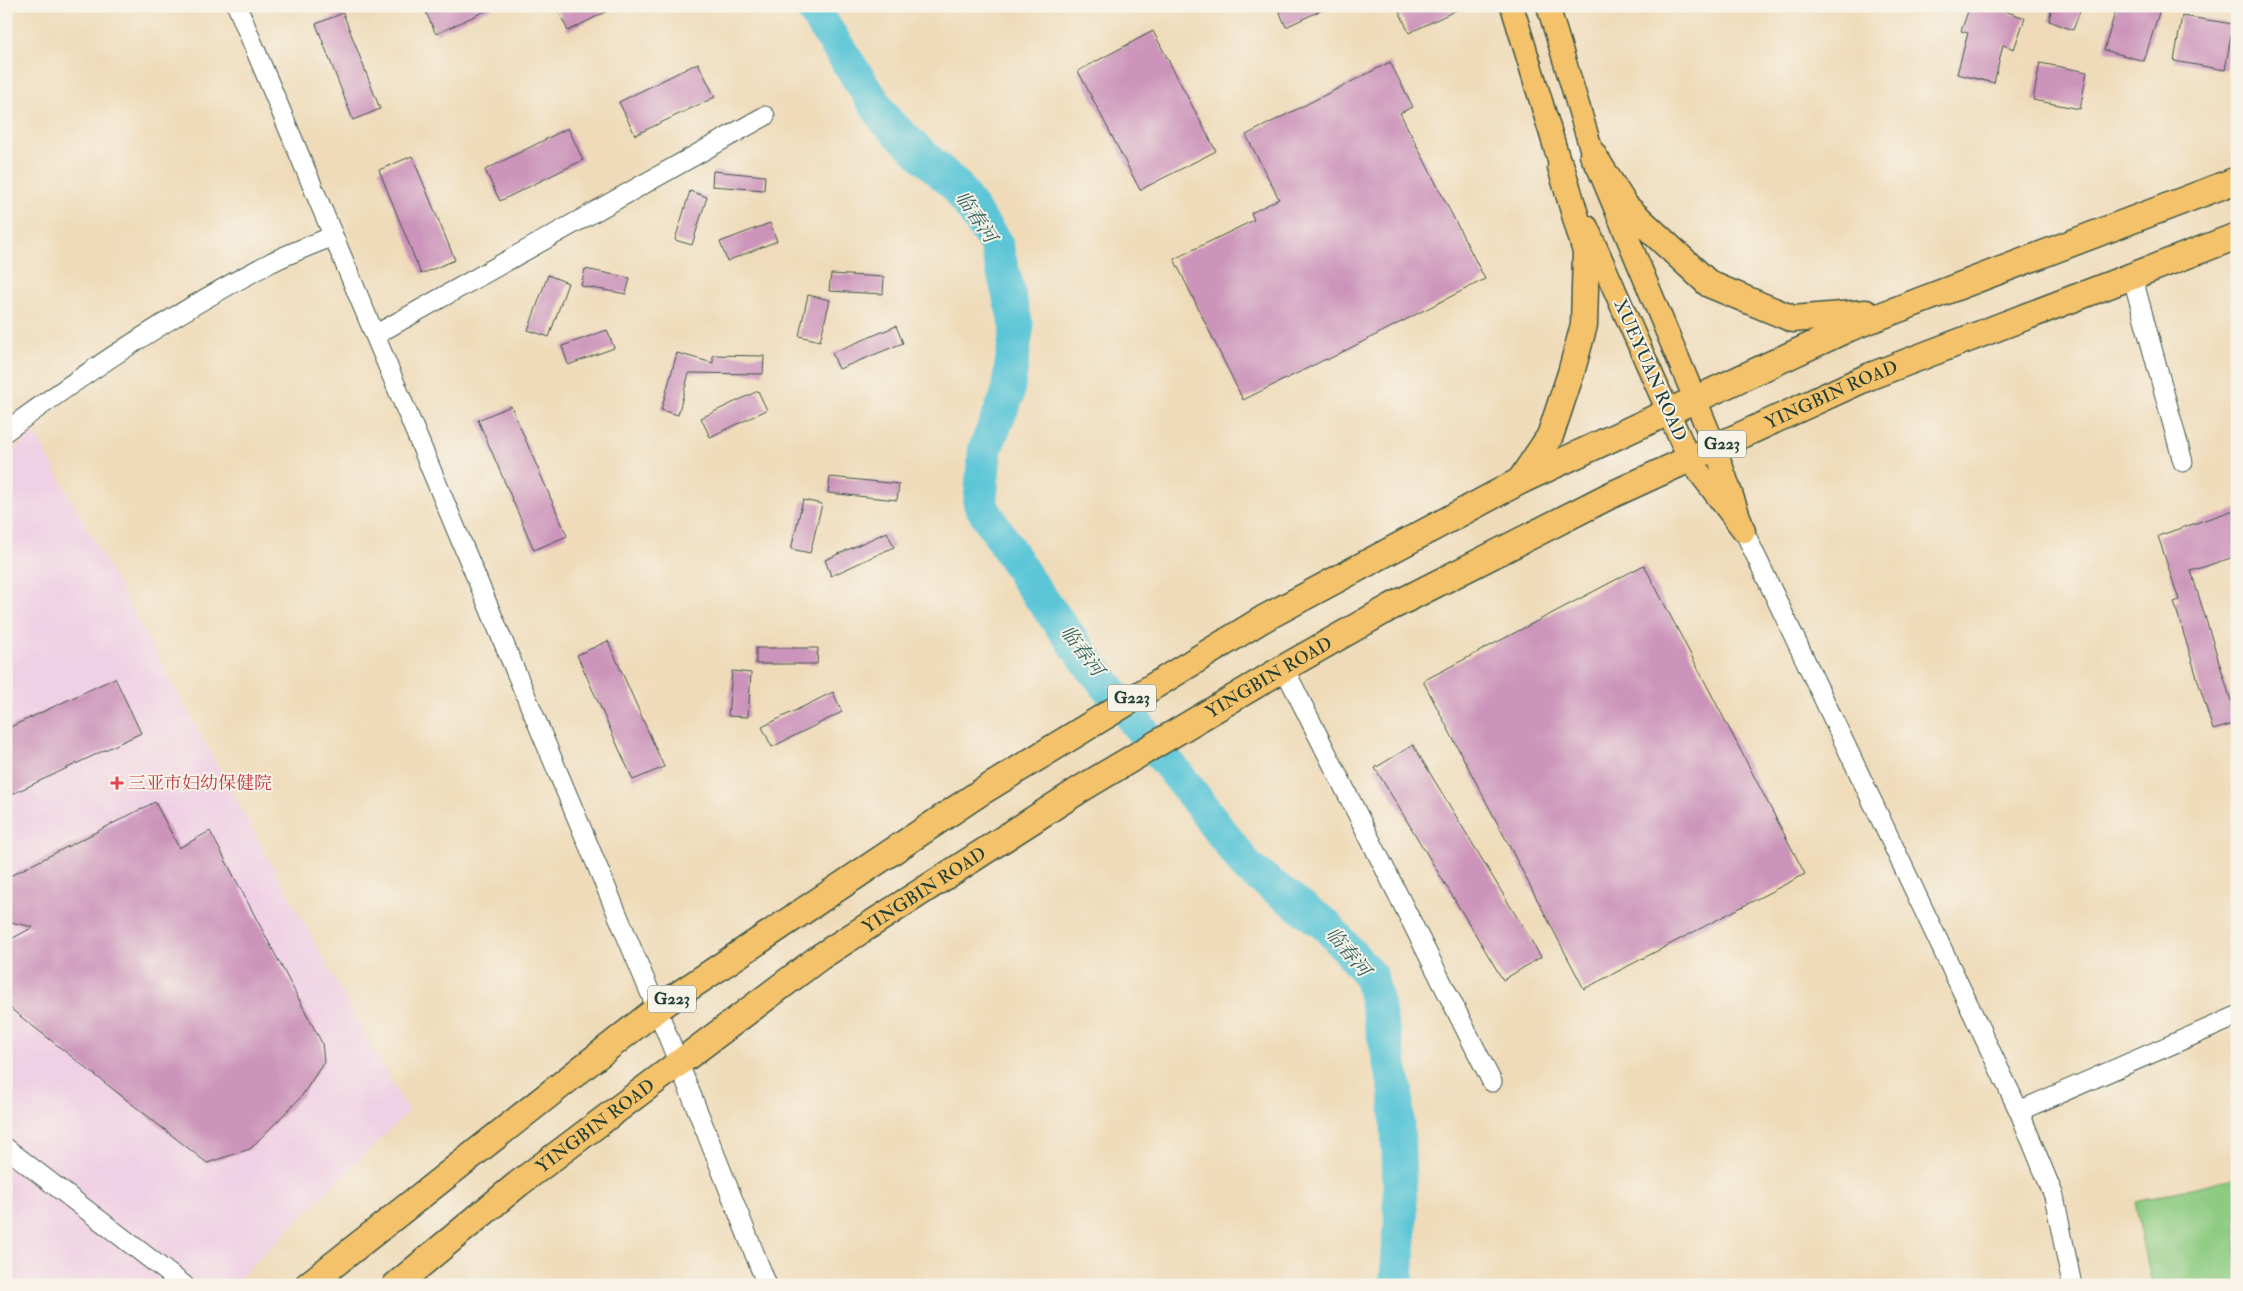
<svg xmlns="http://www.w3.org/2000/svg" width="2243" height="1291" font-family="'IM FELL Double Pica','Noto Serif SC',serif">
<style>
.built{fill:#f0d0e4}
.green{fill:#8dcb81;stroke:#56845a}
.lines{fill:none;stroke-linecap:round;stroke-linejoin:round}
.river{stroke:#5cc6d7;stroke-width:34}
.building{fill:#cc94ba}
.minor-casing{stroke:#3e5548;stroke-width:21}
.major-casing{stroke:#3e5548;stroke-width:25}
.highway-casing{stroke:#3e5548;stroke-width:29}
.minor{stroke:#fff;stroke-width:19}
.major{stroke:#f3c26a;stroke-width:22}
.highway{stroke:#f3c26a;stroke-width:26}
.health-dot{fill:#e0444e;stroke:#f7f3e8;stroke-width:2}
.labels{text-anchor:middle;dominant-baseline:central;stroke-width:4;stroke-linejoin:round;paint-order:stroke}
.shield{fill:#f7f3e8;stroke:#60746a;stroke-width:1}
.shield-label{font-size:16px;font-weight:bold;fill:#1f3d34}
.street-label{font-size:18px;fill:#1f3d34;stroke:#f7f3e8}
.health-label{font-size:18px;fill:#be3a42;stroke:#f7f3e8;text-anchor:start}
.water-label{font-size:19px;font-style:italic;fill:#2e5f5d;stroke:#f7f3e8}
</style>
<rect width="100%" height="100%" fill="#f7f3e8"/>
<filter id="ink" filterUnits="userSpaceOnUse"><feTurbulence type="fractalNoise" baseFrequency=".02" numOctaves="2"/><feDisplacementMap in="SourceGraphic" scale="10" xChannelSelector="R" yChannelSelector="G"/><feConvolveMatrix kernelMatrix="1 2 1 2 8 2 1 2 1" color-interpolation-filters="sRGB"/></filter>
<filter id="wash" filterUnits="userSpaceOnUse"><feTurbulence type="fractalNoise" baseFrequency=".0096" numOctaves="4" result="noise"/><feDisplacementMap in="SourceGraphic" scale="20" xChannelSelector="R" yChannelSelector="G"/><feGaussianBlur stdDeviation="1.12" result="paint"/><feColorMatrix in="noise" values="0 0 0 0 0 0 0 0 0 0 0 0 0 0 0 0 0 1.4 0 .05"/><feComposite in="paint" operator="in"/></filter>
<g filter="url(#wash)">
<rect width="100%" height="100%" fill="#efdbba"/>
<!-- built -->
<path class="built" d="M35,433L408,1112L232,1285H6V455Z"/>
<!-- green -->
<path class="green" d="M2237,1177V1285H2152L2135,1202Z"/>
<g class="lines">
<!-- river -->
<path class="river" d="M811,6L887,122L957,187L996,244L1017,327L1007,396L985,449L980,504L1029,582L1088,662L1190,791L1248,868L1326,925L1371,977L1396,1091L1401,1219L1396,1285"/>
</g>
<g id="blocks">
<!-- building -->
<g class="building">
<path d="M423,6H496L436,34Z"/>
<path d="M556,6H617L568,31Z"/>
<path d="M1277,6H1330L1286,27Z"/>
<path d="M1397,6H1465L1409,33Z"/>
<path d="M1970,6H1990L2025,18L2014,49L2003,45L1994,83L1957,74L1968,33L1961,31Z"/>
<path d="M2052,6H2082L2073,30L2049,21Z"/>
<path d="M2117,6H2161L2144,61L2104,50Z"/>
<path d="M343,13L380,109L353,120L316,24Z"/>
<path d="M2182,16L2233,24L2225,70L2174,61Z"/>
<path d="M1153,31L1216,151L1140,190L1078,71Z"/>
<path d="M1390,62L1413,107L1400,113L1485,279L1327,360L1326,359L1243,400L1174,259L1254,220L1251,213L1279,199L1246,135Z"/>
<path d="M698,63L715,97L635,135L619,102Z"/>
<path d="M2040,63L2087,72L2080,109L2033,100Z"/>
<path d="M568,128L583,160L500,201L485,170Z"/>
<path d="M412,156L455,260L421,274L379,170Z"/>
<path d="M713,171L765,176L764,190L712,186Z"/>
<path d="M690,191L707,197L692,245L675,240Z"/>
<path d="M770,223L777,241L727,261L720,242Z"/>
<path d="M585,269L630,278L626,294L581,286Z"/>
<path d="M831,274L884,277L883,294L829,291Z"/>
<path d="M548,275L568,283L549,337L528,330Z"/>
<path d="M808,295L830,300L820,341L799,336Z"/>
<path d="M896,326L903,343L839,369L832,353Z"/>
<path d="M607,330L614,348L568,365L562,346Z"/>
<path d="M677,353L713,363V355L764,356L763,374L689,373L678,415L661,410Z"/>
<path d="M758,391L767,410L710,437L701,418Z"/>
<path d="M511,406L567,536L534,550L478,420Z"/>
<path d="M830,477L899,484L897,500L828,493Z"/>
<path d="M803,500L822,504L810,553L791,549Z"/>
<path d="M2237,509V556L2191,571L2237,720V723L2213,730L2174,602L2179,600L2158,536Z"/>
<path d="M887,532L894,547L831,576L825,560Z"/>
<path d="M1644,565L1805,874L1584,989L1423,681Z"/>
<path d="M608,641L664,767L633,780L577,655Z"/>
<path d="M756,648H818L817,664H756Z"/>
<path d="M732,671L751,673L748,717L728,716Z"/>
<path d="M115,678L141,733L6,797V729Z"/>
<path d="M833,692L842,712L772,747L762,727Z"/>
<path d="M1413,745L1541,957L1503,980L1375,768Z"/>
<path d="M155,802L179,848L210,831L322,1043L324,1062L301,1097L250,1149L207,1163L6,1005V942L33,927L6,921V878Z"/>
</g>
</g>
</g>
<g filter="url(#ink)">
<use href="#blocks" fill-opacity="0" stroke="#3e5548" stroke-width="1"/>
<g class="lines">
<defs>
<g id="minor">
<path d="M237,6L657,1009L767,1285"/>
<path d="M2132,275L2183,462"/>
<path d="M375,335L765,116"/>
<path d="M6,431C90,369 177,311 270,263C290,253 312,245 333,236"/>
<path d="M1744,531L2019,1111L2054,1196L2072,1285"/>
<path d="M1284,668L1492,1082"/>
<path d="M2019,1111L2237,1016"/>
<path d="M6,1148L184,1285"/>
</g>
<g id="major">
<path d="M1512,6L1561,167L1568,184"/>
<path d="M1548,6L1593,155L1715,447L1744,531L1689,459L1587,227"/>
</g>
<g id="highway">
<path d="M1593,155L1625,206L1709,284L1793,319L1866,313"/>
<path d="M1520,481L1550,436L1571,373L1584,325L1586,252L1561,167"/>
<path d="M308,1285L657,1009L978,794L1263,619L1520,481L1849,328L2237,180"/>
<path id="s1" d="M396,1285L518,1184L820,957L1084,787L1284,668L1391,607L1609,496L1868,377L2237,236"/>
</g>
</defs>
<!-- minor casing -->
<use href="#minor" class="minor-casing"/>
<!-- major casing -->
<use href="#major" class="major-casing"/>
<!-- highway casing -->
<use href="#highway" class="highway-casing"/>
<!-- minor -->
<use href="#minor" class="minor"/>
<!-- major -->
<use href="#major" class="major"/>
<!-- highway -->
<use href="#highway" class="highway"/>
</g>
</g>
<!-- markers -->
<path class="health-dot" d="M114.5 775.5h5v5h5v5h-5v5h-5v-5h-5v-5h5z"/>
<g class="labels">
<!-- shield labels -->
<g class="shield">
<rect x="1698" y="430.5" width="48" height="27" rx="4"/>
<rect x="1108" y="684.5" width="48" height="27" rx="4"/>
<rect x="648" y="985.5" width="48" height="27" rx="4"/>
</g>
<g class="shield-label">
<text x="1722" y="444">G223</text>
<text x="1132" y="698">G223</text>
<text x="672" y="999">G223</text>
</g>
<!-- street labels -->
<g class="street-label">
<text transform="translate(1650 370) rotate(66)">XUEYUAN ROAD</text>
<text stroke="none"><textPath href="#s1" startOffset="1695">YINGBIN ROAD</textPath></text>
<text stroke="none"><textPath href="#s1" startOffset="1065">YINGBIN ROAD</textPath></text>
<text stroke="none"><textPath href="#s1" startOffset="660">YINGBIN ROAD</textPath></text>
<text stroke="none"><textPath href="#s1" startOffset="255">YINGBIN ROAD</textPath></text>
</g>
<!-- health labels -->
<g class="health-label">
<text x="128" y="783">三亚市妇幼保健院</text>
</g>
<!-- water labels -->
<g class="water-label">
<text transform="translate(976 217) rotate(56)">临春河</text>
<text transform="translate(1082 651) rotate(53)">临春河</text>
<text transform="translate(1348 952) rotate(50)">临春河</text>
</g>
</g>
<!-- margin -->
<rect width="2243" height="1291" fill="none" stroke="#f7f3e8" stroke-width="25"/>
</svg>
